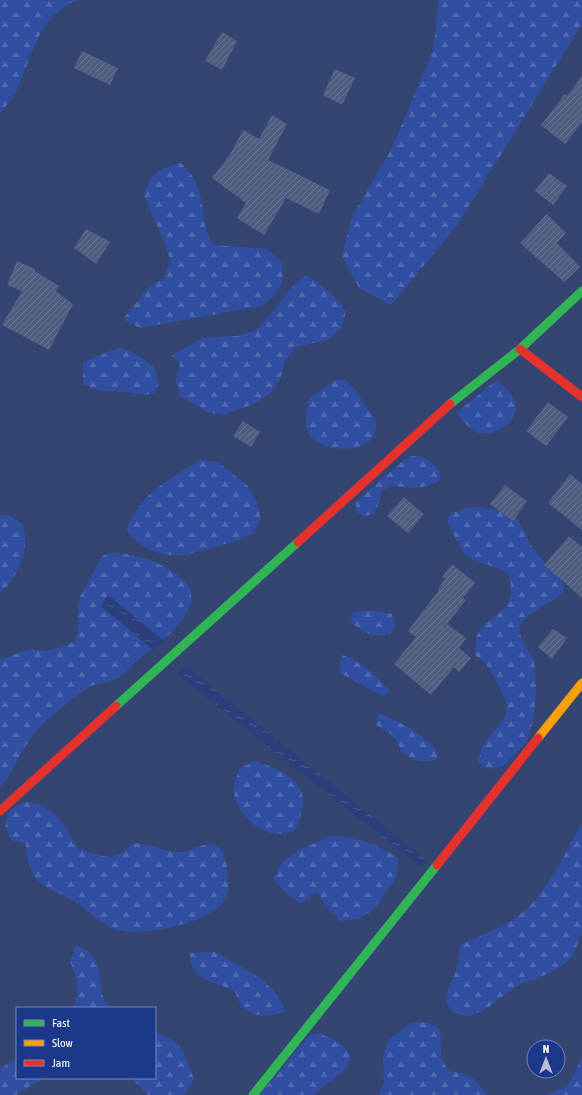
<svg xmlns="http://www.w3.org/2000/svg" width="582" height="1095" font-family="'Asap Condensed',sans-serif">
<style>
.forest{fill:url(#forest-firs)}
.water{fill:url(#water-ripples)}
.building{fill:url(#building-hatch)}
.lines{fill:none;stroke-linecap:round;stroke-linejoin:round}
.fast{stroke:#30b455;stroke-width:9}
.slow{stroke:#ff9f0a;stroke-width:9}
.jam{stroke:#e5322d;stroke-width:9}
</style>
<defs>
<pattern id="forest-firs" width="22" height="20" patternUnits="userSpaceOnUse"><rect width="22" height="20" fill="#304ea2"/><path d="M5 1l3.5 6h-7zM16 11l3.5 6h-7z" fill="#4f69b0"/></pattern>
<pattern id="water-ripples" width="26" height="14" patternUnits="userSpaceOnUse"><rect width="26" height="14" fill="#2a3f7b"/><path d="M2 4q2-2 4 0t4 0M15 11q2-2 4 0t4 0" fill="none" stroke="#4a5c8f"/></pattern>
<pattern id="building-hatch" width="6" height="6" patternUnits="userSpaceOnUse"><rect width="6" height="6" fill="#4f5d81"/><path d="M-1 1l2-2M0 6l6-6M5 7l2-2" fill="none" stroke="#697594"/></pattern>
</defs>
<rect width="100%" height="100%" fill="#354572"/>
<!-- forest -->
<g class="forest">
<path d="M0,0H77C33,21 35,56 15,93C11,100 5,107 0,113Z"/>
<path d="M439,0H582V24L458,224L391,305L359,288L342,256L352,217L391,150L433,51Z"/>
<path d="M181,163L193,177L200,194L206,229L213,245L267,249L282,262C284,286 280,291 262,306L140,328L123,319L150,286L165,277L170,260L165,243L144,196C151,172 157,170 181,163Z"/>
<path d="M306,275C324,285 334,295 346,311L342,328L328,340L295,347L285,362L280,379L271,393L256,403L224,415L207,412L180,396L176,380L180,363L171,356L202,338L237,336L255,331L267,319L291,288Z"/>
<path d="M118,348C133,350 144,359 155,368L158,386L154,393L145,395L127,392L100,391L83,384V362Z"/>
<path d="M343,379C353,385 358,394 364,404C368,410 376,418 376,425C378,455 320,455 309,434C303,422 307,410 309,398L334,381Z"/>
<path d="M497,380C503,386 512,393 515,401C521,422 494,438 477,432C468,428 462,420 457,412Z"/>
<path d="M411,456C425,455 434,462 441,474L437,483L419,488L390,486L382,491L377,508L372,515L363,516L356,511V502L404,460Z"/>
<path d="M200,460L218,462L248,486L257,502L261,519L252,534L236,541L186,555H168L152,551L138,543L126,530C139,494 169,480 200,460Z"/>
<path d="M471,507H482L508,512L516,516L533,549L564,584L563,593C554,602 524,614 520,626C517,637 529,650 533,659C539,678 535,723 527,741C525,745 520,748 517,752C505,765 502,770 484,768L478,761C480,756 481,749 484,744C500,718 517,719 499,686C490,670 490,666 475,655C476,649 475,641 477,636C482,619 506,616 510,597C517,557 482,573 465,554C458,546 453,531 447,521L452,513Z"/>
<path d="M0,515H9L23,525C28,546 25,558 14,576C10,582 6,589 0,593Z"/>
<path d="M110,553C132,552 163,562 180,577C215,605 159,643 138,660C132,665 125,674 118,678C110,683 98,682 89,687C74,697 60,709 46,721C28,736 18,761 6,781L0,786V660L29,649L46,651L67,645L75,641L78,632V605L80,597L102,556Z"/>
<path d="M367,610L392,614L395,623L394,631C378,640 365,634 352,623L351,614Z"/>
<path d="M342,655C361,660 376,676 389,690L384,697L340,673Z"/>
<path d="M378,713C401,722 421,732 437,751V760C425,762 411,762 402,751C399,748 399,744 396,740C391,733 383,729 376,725Z"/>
<path d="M254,761C293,773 317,788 294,831C268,842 239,820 234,793C233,785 237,777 239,769Z"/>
<path d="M29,802C56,806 65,827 78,848C105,857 111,864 134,843C151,843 165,853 182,852C193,851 207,840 217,846C225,851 226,862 227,871C228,878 229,888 227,895C219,923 141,937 117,930C100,925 88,910 74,901C60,893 37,886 31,870C27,861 27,851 25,843L11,840C0,821 7,805 29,802Z"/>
<path d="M582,824V935L579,937C574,970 543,974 518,986C499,995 474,1029 452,1010C439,1000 452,983 456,971C458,963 459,953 461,944C482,935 505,927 523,912C547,893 566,850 582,824Z"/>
<path d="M331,836C355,836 378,844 398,858L396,878L374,909L359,919L340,921L327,907L317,892L300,904L285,892L273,879L282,862L299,850Z"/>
<path d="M76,945C81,948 89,951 92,955C105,970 95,996 111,1008H73C82,988 77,980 70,961Z"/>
<path d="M215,952C240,966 277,982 285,1011C273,1016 252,1019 242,1006C239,1002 237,996 235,992C215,980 190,983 190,953Z"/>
<path d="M419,1022C452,1024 435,1044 444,1063C450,1075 462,1071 471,1077C477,1082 482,1089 488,1095H379L384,1083L383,1058L388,1040L410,1024Z"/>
<path d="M155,1031C185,1045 183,1050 194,1079L186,1093L180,1095H149L131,1078H155Z"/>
<path d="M317,1033C330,1037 359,1048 347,1067C342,1074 322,1087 314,1095H259L309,1036Z"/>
<path d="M17,1057V1078H45L15,1095H0V1069Z"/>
<path d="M582,1058V1095H547L568,1085Z"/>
</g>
<!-- water -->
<g class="water">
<path d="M108,595L164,641L153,650L101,606Z"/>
<path d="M185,665L427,861L421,868L177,674Z"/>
</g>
<!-- building -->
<g class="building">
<path d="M222,32L237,41L222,70L205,61Z"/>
<path d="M82,51L118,68L110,85L74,68Z"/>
<path d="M335,69L355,78L342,105L323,95Z"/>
<path d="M582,76V122L565,144L541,125L565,94L567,96Z"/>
<path d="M272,115L287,124L268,160L330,190L319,214L286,198L264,235L237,218L246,203L212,178L231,153L243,130L259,139Z"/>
<path d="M549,173L567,186L553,205L535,191Z"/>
<path d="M547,214L566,233L557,243L580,267L564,282L520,243Z"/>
<path d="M86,229L110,242L96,264L74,248Z"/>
<path d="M17,261L35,269V271L59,286L56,291L73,304L49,350L2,325L22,291L7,285Z"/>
<path d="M548,402L568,417L546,446L526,431Z"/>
<path d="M243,421L260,432L251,447L233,436Z"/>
<path d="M570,474L582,484V530L548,503Z"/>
<path d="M505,485L527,501L513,521L490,504Z"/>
<path d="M404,497L424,514L408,533L387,516Z"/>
<path d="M569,536L582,547V598L544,565Z"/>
<path d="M452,564L475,583L463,598L466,600L447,624L466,638L459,648L471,658L459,672L454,667L431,695L394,664L416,637L408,631L439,590L438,589L445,579L442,577Z"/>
<path d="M553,629L567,638L552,659L538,647Z"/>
</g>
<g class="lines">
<!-- fast -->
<g class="fast">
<path d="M450,404L520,349L582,291"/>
<path d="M116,706L298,542"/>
<path d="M253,1095L437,865"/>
</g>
<!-- slow -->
<path class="slow" d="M538,738L582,683"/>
<!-- jam -->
<g class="jam">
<path d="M520,349L582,397"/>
<path d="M298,542L450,404"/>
<path d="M0,811L116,706"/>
<path d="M437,865L538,738"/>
</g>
</g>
<!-- legend -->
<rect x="16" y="1007" width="140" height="72" fill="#1c388b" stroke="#7788b9"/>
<rect x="24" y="1020" width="20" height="6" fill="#30b455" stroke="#7788b9"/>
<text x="52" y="1027" font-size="12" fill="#ffffff">Fast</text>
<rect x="24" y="1040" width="20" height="6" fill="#ff9f0a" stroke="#7788b9"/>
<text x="52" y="1047" font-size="12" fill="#ffffff">Slow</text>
<rect x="24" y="1060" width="20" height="6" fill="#e5322d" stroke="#7788b9"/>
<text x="52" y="1067" font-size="12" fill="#ffffff">Jam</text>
<!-- north arrow -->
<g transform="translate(546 1059)"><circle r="19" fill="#1c388b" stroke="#7788b9"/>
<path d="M0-3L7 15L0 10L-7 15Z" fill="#b8bece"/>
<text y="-6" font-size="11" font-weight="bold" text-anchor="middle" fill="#ffffff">N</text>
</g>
</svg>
